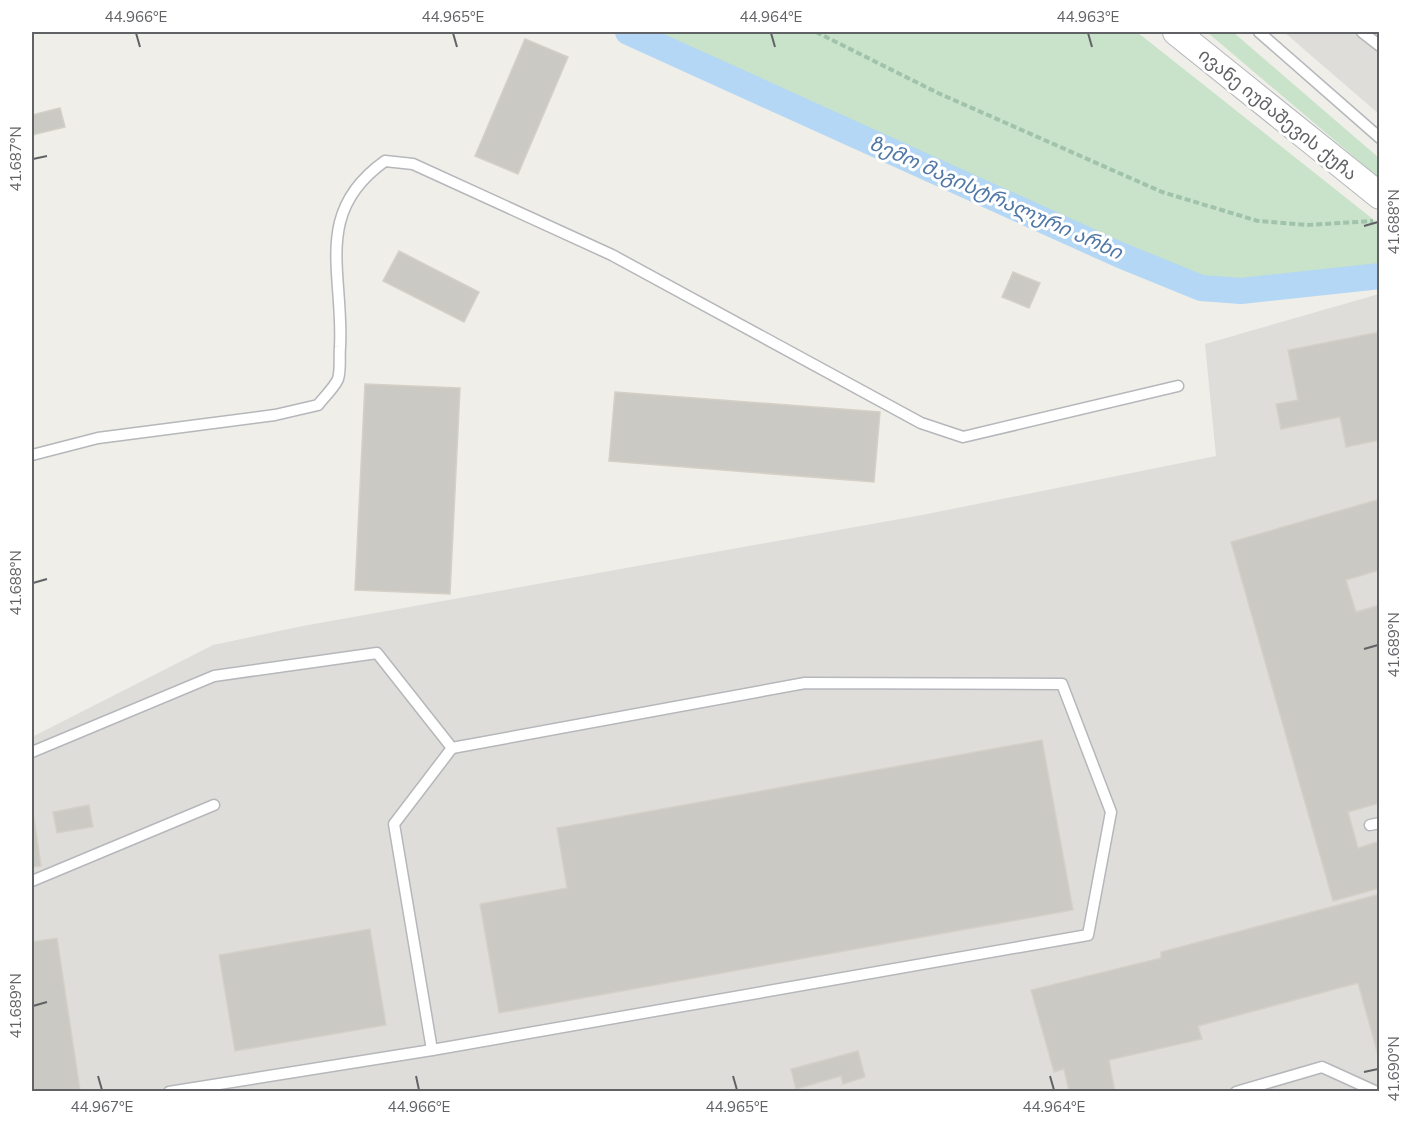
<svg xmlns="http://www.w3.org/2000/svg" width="1411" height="1123" font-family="Mulish,'Noto Sans Georgian',sans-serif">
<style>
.industrial{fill:#dfddda}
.green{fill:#c8e3c9}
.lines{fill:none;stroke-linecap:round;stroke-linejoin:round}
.canal{stroke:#b3d7f5;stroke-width:26}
.building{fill:#cbc9c4;stroke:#d4d0c7;stroke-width:1.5}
.service-casing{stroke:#b5b7bb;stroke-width:13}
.tertiary-casing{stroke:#b5b7bb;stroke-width:28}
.path{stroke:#a1c2ab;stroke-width:4;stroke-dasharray:6 3;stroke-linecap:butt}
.service{stroke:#fff;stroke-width:10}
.tertiary{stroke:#fff;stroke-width:26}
.ticks{fill:none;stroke:#606266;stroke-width:2}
.labels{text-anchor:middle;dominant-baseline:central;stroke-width:6;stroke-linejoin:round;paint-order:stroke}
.street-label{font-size:18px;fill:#606266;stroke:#fff}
.water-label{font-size:20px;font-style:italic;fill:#5178a6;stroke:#fff}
.neatline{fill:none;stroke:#606266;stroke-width:2}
.ticks-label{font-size:15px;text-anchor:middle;fill:#606266}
</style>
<rect width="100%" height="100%" fill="#efeee8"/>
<!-- industrial -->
<g class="industrial">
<path d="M1284,32H1379V114Z"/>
<path d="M1379,294V1091H32V737L213,645L303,626L922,515L1216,456L1205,344Z"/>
</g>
<!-- green -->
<g class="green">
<path d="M654,32H1137L1379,224V264L1294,280L1240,284L1185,275Z"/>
<path d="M1207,32H1233L1379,158V178Z"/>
</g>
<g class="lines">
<!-- canal -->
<path class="canal" d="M628,32L1120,255L1201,288L1241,291L1380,276"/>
</g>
<!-- building -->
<g class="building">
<path d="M525,39L568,57L518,174L475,156Z"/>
<path d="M60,108L65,127L32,135V115Z"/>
<path d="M399,251L479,292L464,322L383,281Z"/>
<path d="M1013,272L1040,283L1029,308L1002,297Z"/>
<path d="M1380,332V440L1346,447L1340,417L1281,429L1276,404L1298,400L1288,350Z"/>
<path d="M365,384L460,388L450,594L355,590Z"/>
<path d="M615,392L880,412L874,482L609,461Z"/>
<path d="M1380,499V570L1346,580L1356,612L1380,605V803L1348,812L1358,848L1380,841V888L1333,901L1231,542Z"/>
<path d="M1042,740L1073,910L499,1013L480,904L567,888L557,828Z"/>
<path d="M89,805L93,827L57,833L53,812Z"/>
<path d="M32,818H34L41,866L32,867Z"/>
<path d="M1380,894V1062L1358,983L1198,1026L1202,1039L1109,1060L1115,1092H1069L1064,1069L1054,1072L1031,990L1161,958V952Z"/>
<path d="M370,929L386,1025L235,1051L219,955Z"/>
<path d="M57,938L80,1090L32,1092V942Z"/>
<path d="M858,1051L865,1077L843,1084L841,1076L796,1089L791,1069Z"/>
</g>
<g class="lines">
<defs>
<g id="service">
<path d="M1259,32L1380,138"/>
<path d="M1362,32L1380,46"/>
<path d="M32,455L98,438L275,415L318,405C324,397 334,388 338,379C341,370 339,356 340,347C344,273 312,213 385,161L413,164L612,255L921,423L963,437L1178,386"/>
<path d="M32,752L214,676L377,653L452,748L805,683L1062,684L1111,812L1088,935L432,1050L169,1092"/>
<path d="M1370,825L1380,823"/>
<path d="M32,881L214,805"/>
<path d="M432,1050L394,824L452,748"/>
<path d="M1236,1092L1322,1067L1377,1092"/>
</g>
<path id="tertiary" d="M1176,32L1380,196"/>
</defs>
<!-- service casing -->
<use href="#service" class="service-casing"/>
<!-- tertiary casing -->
<use href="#tertiary" class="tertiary-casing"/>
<!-- path -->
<path class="path" d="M816,32L938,93L1162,192L1258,221L1307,225L1373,221"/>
<!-- service -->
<use href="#service" class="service"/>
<!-- tertiary -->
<use href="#tertiary" class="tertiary"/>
</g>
<!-- ticks -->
<path class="ticks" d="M136,33L140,47M453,33L457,47M771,33L775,47M1088,33L1092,47M33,159L47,156M1364,226L1378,222M33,583L47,579M1364,649L1378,645M33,1006L47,1002M1364,1072L1378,1069M98,1076L102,1090M416,1076L419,1090M733,1076L737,1090M1050,1076L1054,1090"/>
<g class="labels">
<!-- street labels -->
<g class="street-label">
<text transform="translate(1278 114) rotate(39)">ივანე იუმაშევის ქუჩა</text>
</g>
<!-- water labels -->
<g class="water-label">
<text transform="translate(996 197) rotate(24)">ზემო მაგისტრალური არხი</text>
</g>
</g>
<!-- border -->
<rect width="1411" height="1123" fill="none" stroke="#ffffff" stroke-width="66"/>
<rect x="33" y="33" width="1345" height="1057" class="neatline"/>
<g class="ticks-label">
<text x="136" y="22">44.966°E</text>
<text x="453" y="22">44.965°E</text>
<text x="771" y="22">44.964°E</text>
<text x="1088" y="22">44.963°E</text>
<text transform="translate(16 159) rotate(-90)" y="5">41.687°N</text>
<text transform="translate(1394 222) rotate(-90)" y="5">41.688°N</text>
<text transform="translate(16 583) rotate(-90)" y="5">41.688°N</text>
<text transform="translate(1394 645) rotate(-90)" y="5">41.689°N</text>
<text transform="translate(16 1006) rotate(-90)" y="5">41.689°N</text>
<text transform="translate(1394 1069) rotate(-90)" y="5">41.690°N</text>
<text x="102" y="1112">44.967°E</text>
<text x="419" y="1112">44.966°E</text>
<text x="737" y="1112">44.965°E</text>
<text x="1054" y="1112">44.964°E</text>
</g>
</svg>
